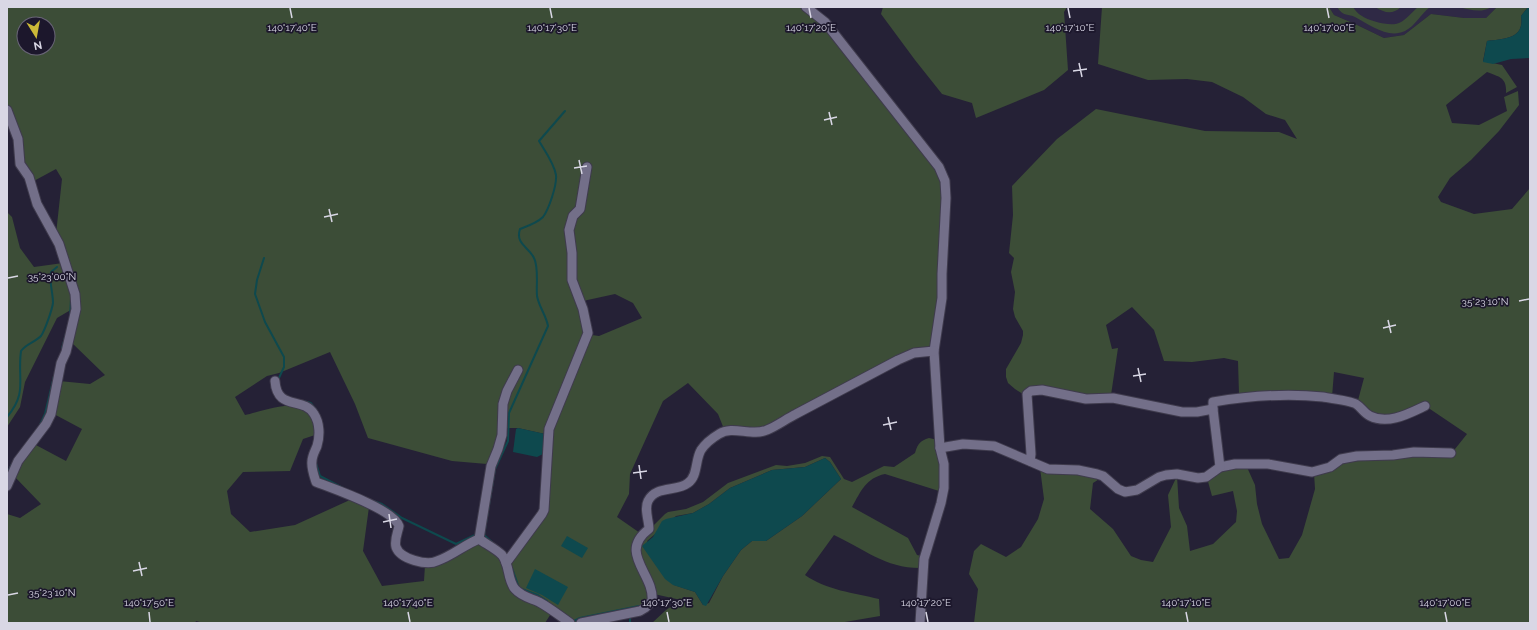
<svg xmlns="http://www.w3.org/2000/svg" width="1537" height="630" font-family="Raleway,sans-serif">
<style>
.built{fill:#2f2945}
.green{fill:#3c4d37;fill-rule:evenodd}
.water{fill:#0e494e}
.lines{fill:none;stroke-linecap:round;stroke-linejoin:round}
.stream{stroke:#0e494e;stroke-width:2}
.minor-casing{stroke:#3f3b4d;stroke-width:11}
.minor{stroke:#736f89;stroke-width:9}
.ticks{fill:none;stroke:#d9d7e5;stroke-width:1.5}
.ticks-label{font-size:10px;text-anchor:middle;fill:#d9d7e5;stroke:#1c172c;stroke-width:3.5;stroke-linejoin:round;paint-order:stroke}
</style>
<rect width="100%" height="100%" fill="#252136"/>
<!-- built -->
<path class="built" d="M1329,7H1497L1486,18H1464L1431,14L1404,35L1384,38L1355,24L1334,15Z"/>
<!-- green -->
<g class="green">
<path d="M7,7H803L825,25L936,165L941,174L945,193L940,276V301L932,348L909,353L884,364L783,418L766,428L758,430L724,429L718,414L688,383L663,401L630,474L629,494L617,517L640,533L634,542L635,557L651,594L650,602L645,606L638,609L598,616L576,623H571L540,600L518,590L514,584L510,575L508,562L544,514L549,467L545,434L518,428H505L504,443L487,464L452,461L368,438L355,404L330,352L279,373L267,376L235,397L245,415C258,412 297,399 308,409C316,415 316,426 318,434L303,439L290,471L243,472L227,491L231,514L250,532L295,525L352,499L369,507L363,551L382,586L424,581L425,565L435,564L476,542H478L503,559L509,582L515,592L524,598L538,603L552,612L545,623H204L196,621L195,623H7V514L20,518L41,504L14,476L20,462L34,444L66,461L82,429L52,413L59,381L90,384L105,375L71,342L78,309L76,293L61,242L56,234L62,179L56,169L32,182L22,165L21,143L7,107ZM24,24H48V48H24ZM569,275L574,278L583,301L615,294L633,303L642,318L599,336L585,334L579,303L569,280Z"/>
<path d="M883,7H1067L1064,12L1068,70L1044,90L976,118L972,103L942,94L915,60L881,14Z"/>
<path d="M1102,7H1329L1334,15L1355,24L1384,38L1404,35L1431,14L1464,18H1486L1497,7H1528L1521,16C1525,39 1504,39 1487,41L1483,61L1502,65L1517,87L1506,93C1507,77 1499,77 1487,72L1446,105L1452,123L1479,125L1507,111L1504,97L1518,91L1519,105L1499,131L1471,160L1450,178L1438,197L1441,202L1474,214L1512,209L1530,188V623H974L978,589L969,574L974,551L981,544L1006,557L1021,547L1038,519L1044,499L1040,468L1078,472L1101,478L1093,483L1090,509L1113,529L1131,556L1141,560L1153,562L1171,527L1168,495L1177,476L1179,508L1187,526L1190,551L1213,544L1236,522L1237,511L1233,491L1212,496L1207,478L1219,470L1246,465L1255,485L1257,504L1262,524L1279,559L1289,558L1302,535L1315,489L1314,473L1349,460L1416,456L1455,449L1467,434L1427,407C1411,412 1387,423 1370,414C1366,412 1361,407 1357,404L1364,378L1334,372L1332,397L1239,394L1238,361L1224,358L1192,362L1164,361L1154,330L1132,307L1106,325L1112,349L1118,348L1111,395L1085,397L1047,390L1023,394L1015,389L1008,383L1006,377V369L1021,343L1023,335V331L1015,317L1013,309L1015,292L1011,272L1014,258L1009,253L1013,215L1012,186L1057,139L1096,109L1205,131L1279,132L1297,139L1285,120L1266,114L1243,97L1212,82L1187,79L1148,80L1098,64Z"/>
<path d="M1337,7H1353C1355,10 1358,14 1362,16C1369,21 1391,27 1399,23C1406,20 1412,12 1418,7H1430C1421,14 1415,26 1405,31C1388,39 1370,25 1355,17C1346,13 1344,17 1337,7Z"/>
<path d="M1375,7H1401C1392,15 1385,13 1375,7Z"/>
<path d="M1457,7H1491C1481,14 1469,9 1457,7Z"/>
<path d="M7,212L12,217L20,248L34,267L63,263L74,308L57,318L25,382L20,407L7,427Z"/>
<path d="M929,438L938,440L941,481L939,491L885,474C866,478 861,491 852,507L908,538L917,555L921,556L920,568C885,568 864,549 834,535L805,575C826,590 854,593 879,599L880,616L839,623H652L666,610L681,600L654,594L638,549L643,536L665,514L668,512L686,509L703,502L728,483L776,465L787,466L805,463L822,456L830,457L844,479L852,482L884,466L894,467L915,453C918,443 920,441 929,438ZM825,458L830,462L841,479L802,516L766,541H752L741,550L723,576L709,603L703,605L695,592L674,585L647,541L676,516L693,513L709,504L730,488L772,470L805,467Z"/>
</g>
<!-- water -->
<g class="water">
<path d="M1528,7H1530V58L1511,59L1493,64L1483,62L1487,41C1504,39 1525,39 1521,16Z"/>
<path d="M518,428L545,434V453L537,457L513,452L516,429Z"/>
<path d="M825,458L830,462L841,479L802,516L766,541H752L741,550L723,576L706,606L703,605L695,592L673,585L665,579L642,546L653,537L662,521L666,519L693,513L709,504L730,488L772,470L805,467Z"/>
<path d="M567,536L588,548L582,558L561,546Z"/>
<path d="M535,569L568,587L558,605L542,595L526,588Z"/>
</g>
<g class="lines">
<!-- stream -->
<g class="stream">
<path d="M264,258L257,280L255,294L265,322L284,357V367L278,380"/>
<path d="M70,318L71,299"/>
<path d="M62,348L66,334"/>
<path d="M303,401L311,403L317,411"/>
<path d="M7,417C28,392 17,380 21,351C26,344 35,342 41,336C45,330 52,310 53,303C53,292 49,283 51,272L57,267"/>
<path d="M39,427L45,414L54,376"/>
<path d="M316,463L320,476L343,488"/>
<path d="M7,474L12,464"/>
<path d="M373,501L382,504L402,518L456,544L475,535"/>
<path d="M493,543L484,535L495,469L508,441L509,413L548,326C546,315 539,307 537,296C536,285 539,268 534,258C529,247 515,244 520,229C528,226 537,223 543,217C549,209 557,185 556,175C554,163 545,151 539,141L565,111"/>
<path d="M512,568L519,588L538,595L547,601"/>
<path d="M571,619L574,621L580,618L639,606"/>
<path d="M630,623V618"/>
</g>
<defs>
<g id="minor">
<path d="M806,7L825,22L939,167L945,181L946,198L942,274V298L934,351L940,448L944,464V488L941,503L924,559L920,623"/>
<path d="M7,110L18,139L20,164L29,177L37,204L59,244L75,294L76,309L66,352L61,363L51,414L46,424L18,461L7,486"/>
<path d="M275,381C277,411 303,396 314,414C320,423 320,436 317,446C315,451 312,456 312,461C311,468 314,476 316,482C334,489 393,509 399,526C398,532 394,540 396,547C400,559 427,566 437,561C452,556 464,545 479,539C486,544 496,549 502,555C510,565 507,580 515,589C522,597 531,598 539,602C550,608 560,616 570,623"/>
<path d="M1213,409V402C1249,396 1286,393 1323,397C1329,398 1351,401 1356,404C1361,407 1364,413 1370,416C1388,425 1408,414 1425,406"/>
<path d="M940,448L963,444L994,446L1048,469L1078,470L1097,474L1103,476L1118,489L1125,492L1137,490L1159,477L1166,475L1177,474L1198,478L1206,477L1220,467L1235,464H1268L1312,472L1330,467L1341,459L1357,456L1393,455L1414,452L1451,453"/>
<path d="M1030,461L1031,454L1027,394L1031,391L1042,390L1086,399L1113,398L1182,412H1197L1213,409L1220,467"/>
<path d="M479,539L491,466L498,449L502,435L503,404L507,391L518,370"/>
<path d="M506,563L542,514L544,510L549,429L588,333L583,309L572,280V253L569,230L573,216L580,209L587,167"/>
<path d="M581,623L640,611L645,608L652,601C655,574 617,553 649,529C649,521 644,509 648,501C656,485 677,492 688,483C698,476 695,460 701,450C705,444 714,437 719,434C733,425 752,437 767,430C777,426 786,419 796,414C830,396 864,378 898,360L914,353L934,351"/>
</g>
</defs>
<!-- minor casing -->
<use href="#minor" class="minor-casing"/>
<!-- minor -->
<use href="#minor" class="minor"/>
</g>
<!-- ticks -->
<path class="ticks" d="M290,8L292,18M550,8L552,18M809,8L811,18M1068,8L1070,18M1327,8L1329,18M1079,63L1082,77M1073,71L1087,69M829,112L832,125M824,120L837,117M579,160L582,174M574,168L587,166M329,209L332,222M324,217L338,214M8,278L18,276M1519,301L1529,299M1388,320L1391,333M1383,328L1396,325M1138,368L1141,382M1133,376L1146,374M888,417L891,430M883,425L897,422M639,465L641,479M633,473L647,471M389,514L391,528M383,522L397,519M139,562L142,576M133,571L147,568M8,595L18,593M149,612L150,622M408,612L410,622M667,612L669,622M926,612L928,622M1186,612L1188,622M1445,612L1447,622"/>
<g class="ticks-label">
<text x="292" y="31">140°17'40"E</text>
<text x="552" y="31">140°17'30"E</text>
<text x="811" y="31">140°17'20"E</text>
<text x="1070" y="31">140°17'10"E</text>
<text x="1329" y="31">140°17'00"E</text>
<text x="52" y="280">35°23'00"N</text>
<text x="1485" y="305">35°23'10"N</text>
<text x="52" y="596">35°23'10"N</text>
<text x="149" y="606">140°17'50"E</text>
<text x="408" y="606">140°17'40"E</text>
<text x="667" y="606">140°17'30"E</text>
<text x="926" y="606">140°17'20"E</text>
<text x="1186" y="606">140°17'10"E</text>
<text x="1445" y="606">140°17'00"E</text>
</g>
<!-- border -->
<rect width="1537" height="630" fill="none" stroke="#d9d7e5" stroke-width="16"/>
<!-- north arrow -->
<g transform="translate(36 36) rotate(169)"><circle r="19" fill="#1c172c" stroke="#686476"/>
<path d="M0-3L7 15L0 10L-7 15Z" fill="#ccb938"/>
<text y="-6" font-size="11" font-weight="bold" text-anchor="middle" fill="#d9d7e5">N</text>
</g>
</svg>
